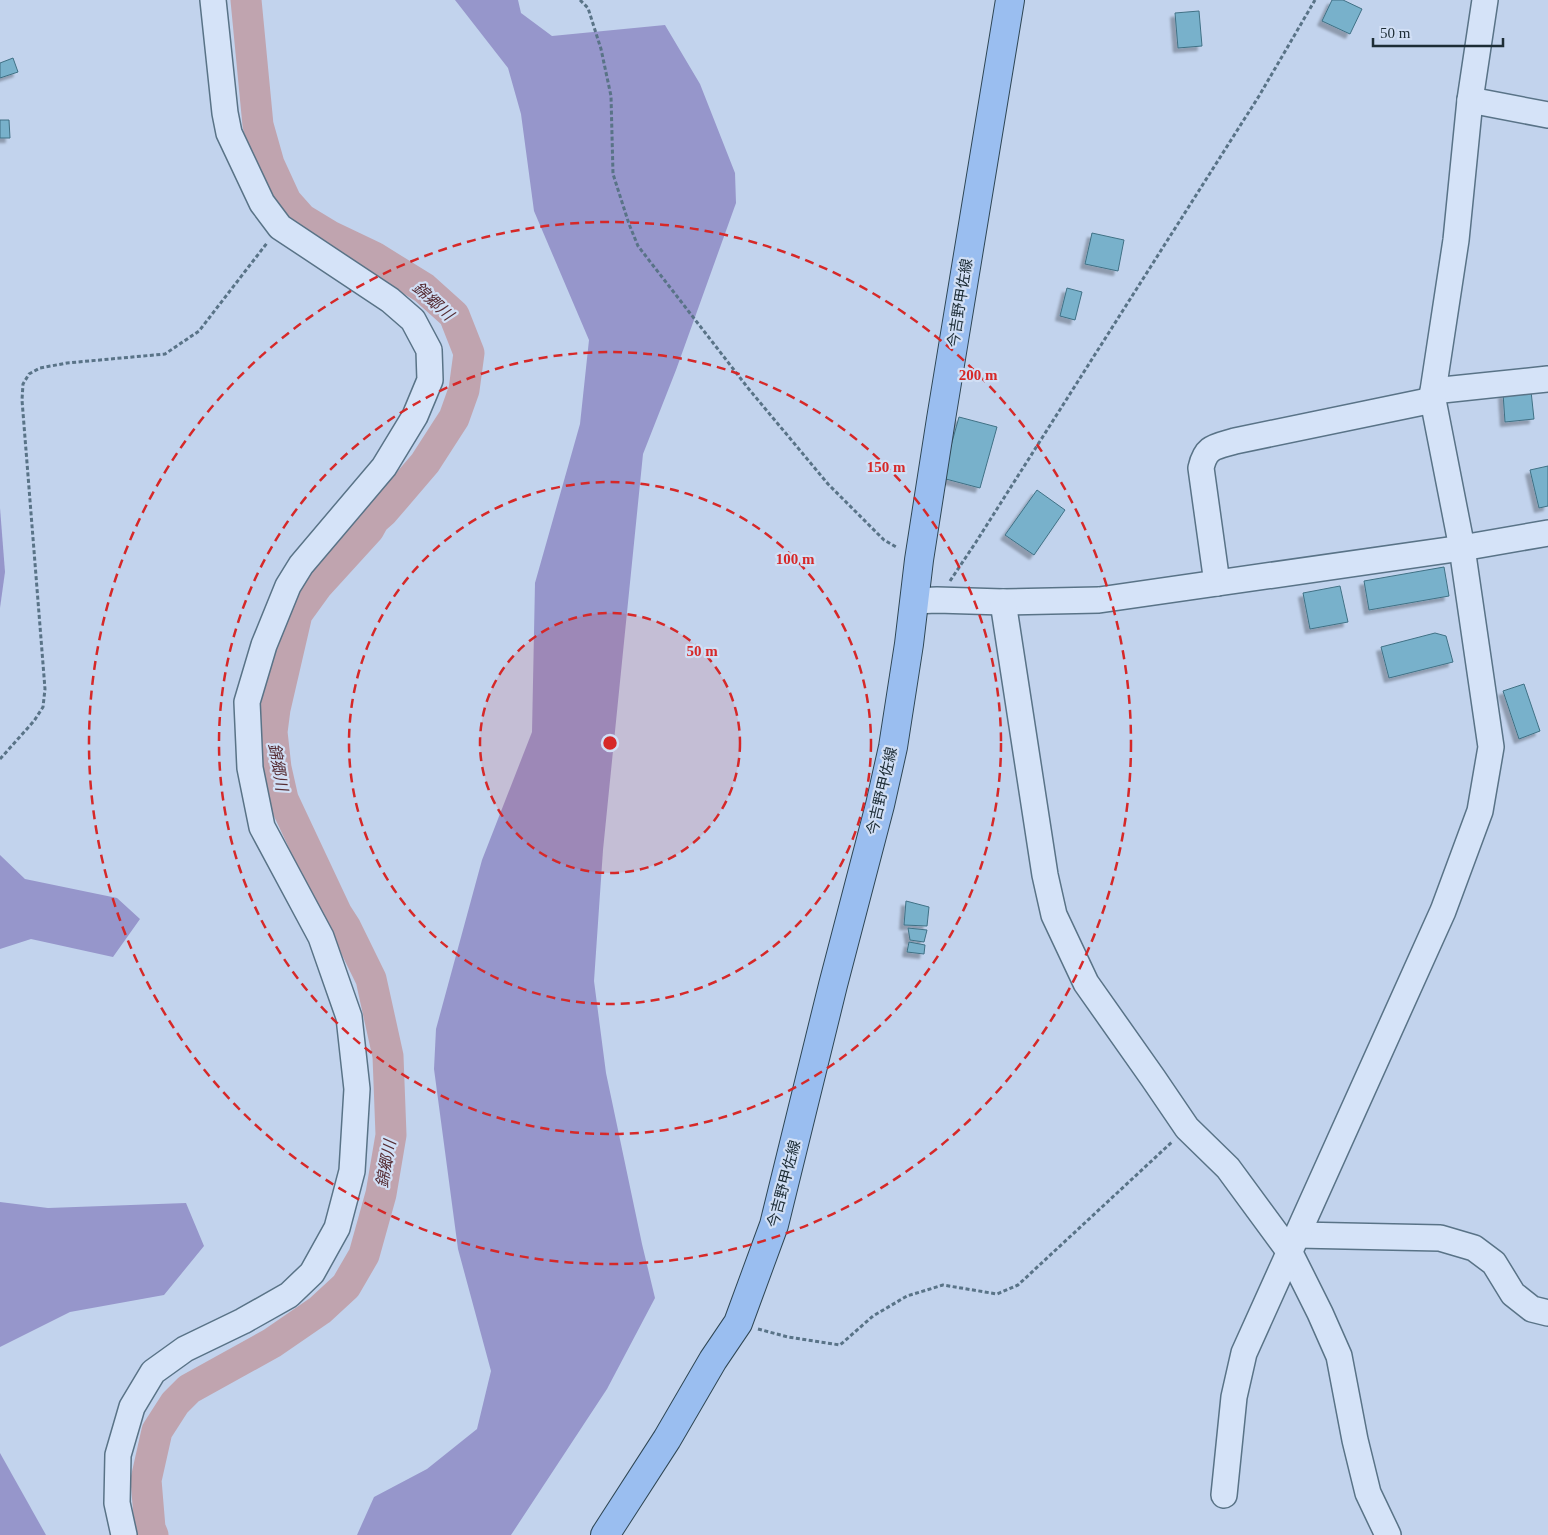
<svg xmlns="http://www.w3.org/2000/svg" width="1548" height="1535" font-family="'Times New Roman','Noto Sans JP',serif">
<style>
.green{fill:#9696cb}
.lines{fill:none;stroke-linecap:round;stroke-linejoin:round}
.river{stroke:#c0a4af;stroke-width:31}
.building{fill:#78b1cb;stroke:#407185;filter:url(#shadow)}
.minor-casing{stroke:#597387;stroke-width:28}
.major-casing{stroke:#2e4654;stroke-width:30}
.path{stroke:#597387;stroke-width:3;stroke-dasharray:4 2.5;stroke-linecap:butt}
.minor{stroke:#d5e3f8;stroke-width:25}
.major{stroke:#9abef0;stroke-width:28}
.ring{fill:none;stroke:#d62828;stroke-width:2.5;stroke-dasharray:9 6}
.labels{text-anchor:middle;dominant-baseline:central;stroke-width:4.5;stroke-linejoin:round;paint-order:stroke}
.street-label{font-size:15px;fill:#1d2d36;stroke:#d1dff5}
.water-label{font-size:16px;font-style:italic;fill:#562d34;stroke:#d1dff5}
.centre{fill:#d62828;stroke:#d1dff5;stroke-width:2.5}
.ring-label{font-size:15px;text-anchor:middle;font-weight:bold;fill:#d62828;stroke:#d1dff5;stroke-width:4.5;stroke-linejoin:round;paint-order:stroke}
</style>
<defs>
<filter id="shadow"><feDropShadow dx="-4.5" dy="4.5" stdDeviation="1" flood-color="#0004"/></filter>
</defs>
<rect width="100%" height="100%" fill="#c2d3ed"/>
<!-- green -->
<g class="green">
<path d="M455,0H518L521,13L552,36L665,25L700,84L735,173L736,203L676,370L643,454L603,850L594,981L606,1073L642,1244L655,1298L607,1389L511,1535H357L374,1497L427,1469L477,1429L491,1371L458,1249L434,1069L436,1029L482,860L532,732L535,583L580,424L589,340L534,211L521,114L508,68Z"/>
<path d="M0,508L5,572L0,608Z"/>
<path d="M0,855L25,879L117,898L140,919L113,957L31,939L0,949Z"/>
<path d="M0,1202L48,1208L186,1203L204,1246L164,1295L70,1312L0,1347Z"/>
<path d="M0,1453L46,1535H0Z"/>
</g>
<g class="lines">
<!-- river -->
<path class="river" d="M153,1535L150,1528L146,1480L157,1431L175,1403L189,1389L272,1343L320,1310L346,1286L364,1255L381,1194L391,1135L388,1056L371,979L346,928L337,914L283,799L276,768L272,732L275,709L297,614L318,585L369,529L374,520L383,512L425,463L454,418L464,390L469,353L454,315L424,288L374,257L330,236L302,219L286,201L269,164L258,125L246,0"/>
</g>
<!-- building -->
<g class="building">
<path d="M1332,0H1343L1362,9L1350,34L1322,21Z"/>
<path d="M1199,11L1202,46L1178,48L1175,13Z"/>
<path d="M13,58L18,72L0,78V63Z"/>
<path d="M0,120H9L10,138H0Z"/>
<path d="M1092,233L1124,240L1118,271L1085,264Z"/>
<path d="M1067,288L1082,292L1075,320L1060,316Z"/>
<path d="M1531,391L1534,419L1505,422L1503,393Z"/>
<path d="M959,417L997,427L980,488L942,478Z"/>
<path d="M1548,466V506L1539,508L1530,470Z"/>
<path d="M1037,490L1065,510L1034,555L1005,535Z"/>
<path d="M1444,567L1449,596L1369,610L1364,581Z"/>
<path d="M1340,586L1348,622L1310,629L1303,593Z"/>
<path d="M1435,633L1446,636L1453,662L1389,678L1381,647Z"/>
<path d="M1524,684L1540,731L1519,739L1503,691Z"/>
<path d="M906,901L929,907L927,926L904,925Z"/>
<path d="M908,928L927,930L924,942L910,940Z"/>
<path d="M909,942L925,945L924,954L907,952Z"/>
</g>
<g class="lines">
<defs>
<g id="minor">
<path d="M1470,100L1548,115"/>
<path d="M1433,391L1548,379"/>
<path d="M1217,583L1201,468C1206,446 1215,447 1235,441L1433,400"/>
<path d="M914,601L937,600L1003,602L1099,600L1462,548L1548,533"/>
<path d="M1003,602L1045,875L1054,915L1086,983L1153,1078L1187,1128L1228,1168L1289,1251L1320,1313L1339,1356L1355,1440L1368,1493L1388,1535"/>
<path d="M1298,1235L1440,1238L1474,1248L1494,1263L1513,1294L1532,1309L1548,1313"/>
<path d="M1224,1495L1234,1397L1244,1353L1443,911L1480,811L1491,747L1462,548L1433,400V391L1456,240L1470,100L1485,0"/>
<path d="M124,1535L117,1503L118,1455L132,1407L153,1372L185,1349L243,1321L289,1295L312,1273L337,1228L352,1171L357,1089L349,1017L321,937L262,827L250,768L247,702L264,645L288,586L301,565L384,467L415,416L430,380L429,350L413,320L390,300L280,227L262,203L229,133L225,113L213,0"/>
</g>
<path id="major" d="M605,1535L667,1439L713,1360L738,1323L774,1225L833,985L880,805L893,747L909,644L919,560L941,419L1010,0"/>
</defs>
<!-- minor casing -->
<use href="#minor" class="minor-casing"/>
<!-- major casing -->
<use href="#major" class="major-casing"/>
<!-- path -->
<g class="path">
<path d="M580,0L588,8L601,49L611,96L613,174L629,224L638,246L748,388L828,484L884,540L898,548"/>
<path d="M950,581L976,542L1259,96L1315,0"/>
<path d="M0,759L34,721L43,707L45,689L22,400L23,384L29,374L40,368L67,363L165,354L199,331L267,243"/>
<path d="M758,1329L788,1337L840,1345L873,1316L907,1296L943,1285L997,1294L1018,1285L1173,1141"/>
</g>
<!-- minor -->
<use href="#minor" class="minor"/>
<!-- major -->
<use href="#major" class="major"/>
</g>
<!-- distance rings -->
<circle cx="610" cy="743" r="130" fill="#d62828" fill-opacity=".12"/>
<g class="ring">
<circle cx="610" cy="743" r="130"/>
<circle cx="610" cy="743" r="261"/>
<circle cx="610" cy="743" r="391"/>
<circle cx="610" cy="743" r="521"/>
</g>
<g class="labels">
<!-- street labels -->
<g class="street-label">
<text transform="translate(960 303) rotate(-81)">今吉野甲佐線</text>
<text transform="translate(882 791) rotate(-77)">今吉野甲佐線</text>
<text transform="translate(784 1184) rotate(-75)">今吉野甲佐線</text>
</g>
<!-- water labels -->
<g class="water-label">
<text transform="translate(433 301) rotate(42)">錦郷川</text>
<text transform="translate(278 767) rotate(80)">錦郷川</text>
<text transform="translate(386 1164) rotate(-80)">錦郷川</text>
</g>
</g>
<circle cx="610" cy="743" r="8" class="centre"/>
<g class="ring-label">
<text x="978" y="380">200 m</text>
<text x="886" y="472">150 m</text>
<text x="795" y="564">100 m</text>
<text x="702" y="656">50 m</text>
</g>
<!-- scale -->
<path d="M1373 38v8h130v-8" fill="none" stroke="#1d2d36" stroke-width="2.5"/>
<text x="1380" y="38" font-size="15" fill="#1d2d36" stroke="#d1dff5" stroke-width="4" paint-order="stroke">50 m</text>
</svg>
